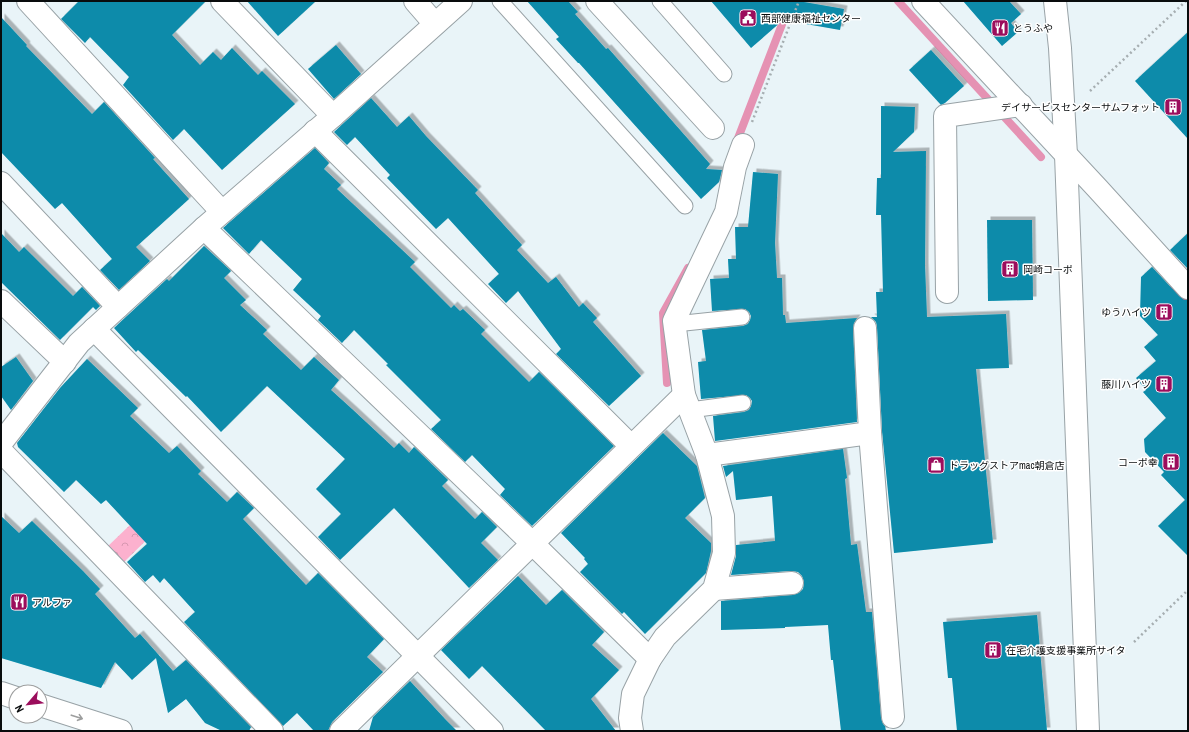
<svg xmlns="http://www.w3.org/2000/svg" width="1189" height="732" font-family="'Archivo Narrow','Noto Sans JP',sans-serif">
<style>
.park{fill:url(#park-crowns)}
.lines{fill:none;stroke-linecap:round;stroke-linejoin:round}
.stream{stroke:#e592b3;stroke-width:8}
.building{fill:#088baa;filter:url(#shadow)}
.lane-casing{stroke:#98a2a6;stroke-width:17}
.street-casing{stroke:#98a2a6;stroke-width:24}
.secondary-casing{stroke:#98a2a6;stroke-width:24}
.highway-casing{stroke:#98a2a6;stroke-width:24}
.path{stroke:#a6aeb1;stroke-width:2.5;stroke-dasharray:2 3;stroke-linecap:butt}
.lane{stroke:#fff;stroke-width:15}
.street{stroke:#fff;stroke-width:22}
.secondary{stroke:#fff;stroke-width:22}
.highway{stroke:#fff;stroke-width:22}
.oneway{stroke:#9d9e9e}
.labels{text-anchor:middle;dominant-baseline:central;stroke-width:3;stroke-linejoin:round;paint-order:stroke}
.poi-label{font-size:10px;fill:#090c0d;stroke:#fff;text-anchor:start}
</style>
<defs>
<pattern id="park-crowns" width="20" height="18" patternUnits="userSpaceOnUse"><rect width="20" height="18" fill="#fcb1ce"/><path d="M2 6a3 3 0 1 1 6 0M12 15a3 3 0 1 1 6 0" fill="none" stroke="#d797b0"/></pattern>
<filter id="shadow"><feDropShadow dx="3.5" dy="-3.5" stdDeviation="0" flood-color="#0004"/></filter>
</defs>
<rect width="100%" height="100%" fill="#e9f4f8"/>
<!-- park -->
<path class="park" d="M155,501L170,517L122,564L106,548Z"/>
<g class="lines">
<!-- stream -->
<g class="stream">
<path d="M898,1L1041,157"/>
<path d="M735,146L791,1"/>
<path d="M1174,288L1188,304"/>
<path d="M667,383L663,313L688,268"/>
</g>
</g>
<!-- building -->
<g class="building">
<path d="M79,1H206L172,35L200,65L213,52L221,60L232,48L258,75L262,71L295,104L222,170L184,129L173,140L123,85L129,77L90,37L85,43L61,19Z"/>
<path d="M247,1H316L278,36Z"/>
<path d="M527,1H568L578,12L575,14L606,49L608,48L710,164L706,169L722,170L719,182L701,199L579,63H578L556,39L559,37Z"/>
<path d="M711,1H805L804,2L844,9L840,30L783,20L751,48Z"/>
<path d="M963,1H1009L1021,14L1011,23L1018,32L1002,46Z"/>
<path d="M1,17L27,45L26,46L92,114L104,102L155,158L153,159L189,199L136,247L150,261L119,290L100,270L112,259L62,203L55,209L1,152Z"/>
<path d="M1188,32V139L1135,81Z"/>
<path d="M336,45L361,74L334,99L308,69Z"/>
<path d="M931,50L964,86L945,103L941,105L909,70Z"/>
<path d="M371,98L397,127L409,116L426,136L478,190L475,193L522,245L517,250L548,283L556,277L579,307L583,303L597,318L593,322L641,376L609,406L556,354L561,349L518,291L506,303L488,284L499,274L448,218L436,229L387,178L390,175L355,137L347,145L334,132Z"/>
<path d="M881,106L915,107L914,132L893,152L926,151L925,266L927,317L1006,314L1009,368L976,369L993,543L894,553L882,431L877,327L876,322L871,317H877L876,292H883L881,215H876L877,178H881Z"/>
<path d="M315,148L329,163L324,169L341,185L337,189L415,262L410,267L451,308L454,305L460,311L463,309L485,330L481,334L529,382L539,372L614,446L532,526L500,495L505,489L472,455L465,462L431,429L441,420L386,365L388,364L354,330L342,343L318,320L321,316L293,290L302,279L261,240L249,254L223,228Z"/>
<path d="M753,172L778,174L775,243L777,278H782L783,315H785L786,323L857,318L854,323L853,329L857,422L715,441L713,416L744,412L749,410L751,406L752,401L750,398L746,395L701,399L698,362L706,361L702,330L743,326L748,324L750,320L751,316L749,312L745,309L712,311L710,279L729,278L728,259H736L735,227H748Z"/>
<path d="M987,220H1032L1033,300L988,301Z"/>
<path d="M1,233L19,252L24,247L73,296L82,287L100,306L96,310L93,307L60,340L1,282Z"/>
<path d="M1188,233V269L1170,250Z"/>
<path d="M204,246L231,271L224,278L246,300L240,305L267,330L263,334L301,370L314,357L339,380L331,390L352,409L394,448L399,443L409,453L414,447L448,480L442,486L475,519L482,512L497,527L481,543L498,560L469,588L394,508L340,560L318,537L341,514L316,489L345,459L267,386L221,432L187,396L186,397L138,350L136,352L114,328L167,279L169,281Z"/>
<path d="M1152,267L1179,296L1184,300H1188V556L1158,526L1185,500L1161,475L1164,472L1145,452L1144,439L1166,418L1143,392L1146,390L1136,378L1156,361L1144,347L1158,335L1140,316L1141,277Z"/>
<path d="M16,357L33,381L11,410L1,396V367Z"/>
<path d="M87,359L138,408L130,416L169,453L177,446L201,471L198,474L227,502L237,492L254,508L243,519L306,585L318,573L384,639L367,657L383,672L332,722L328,731H314L297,713L283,726L184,622L195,612L164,578L160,583L153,575L145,582L127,562L147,544L106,500L101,504L76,480L64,492L18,447L17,443L60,388Z"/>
<path d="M663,433L697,466L705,498L685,518L711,543V551L706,573L645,634L624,612L622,614L580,572L588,564L584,559L585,558L561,533Z"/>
<path d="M843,449L847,478L845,479L851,545L857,544L866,612H872L881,718L883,724L885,726L886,731H841L833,660H831L828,625L785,627V628L721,630V601L793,595L799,593L803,589L804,582L802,576L798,572L791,571L731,575L736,556V545L775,541L772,496L736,500L733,471L726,477L723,466Z"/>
<path d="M1,516L19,533L32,521L83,571L100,589L95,594L135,638L140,634L173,671L186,660L251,727L249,731H222L205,723L186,699L168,713L156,658L132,680L115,662L101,688L1,658Z"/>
<path d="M518,576L546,605L562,590L604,632L592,645L619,670L591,699L616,731H546L482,666L469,679L441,650Z"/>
<path d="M1037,615L1047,731H957L952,678H948L943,622Z"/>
<path d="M410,681L445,719L457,731H369L373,717Z"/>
</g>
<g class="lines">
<defs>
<g id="lane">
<path d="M500,1L685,206"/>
<path d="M660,1L724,74"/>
<path d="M675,324L742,317"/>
<path d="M690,410L743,403"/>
</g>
<g id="street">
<path d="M28,1L222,212"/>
<path d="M222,1L333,116"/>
<path d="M415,1L435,24"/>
<path d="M597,1L713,128"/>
<path d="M923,1L1098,189L1188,288"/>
<path d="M315,131L631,446"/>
<path d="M1,183L118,307"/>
<path d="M204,228L532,543L650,659"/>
<path d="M947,292L945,116L1021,105"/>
<path d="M1,301L65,362"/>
<path d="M94,329L492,731"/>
<path d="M870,433L893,717"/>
<path d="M1,443L79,343L204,228L333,116L461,1"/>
<path d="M1,451L272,731"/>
<path d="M707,455L870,433L865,328"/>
<path d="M714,589L792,583"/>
<path d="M341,731L684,395"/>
<path d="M632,731L630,718L633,694L650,659L665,637L714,589L724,553L723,516L707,455L684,395L674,321L726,212L735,167L743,145"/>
</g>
<path id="secondary" d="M1055,1L1060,48L1066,155L1088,731"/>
<g id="highway">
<path d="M1,693L16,698"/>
<path d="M40,705L121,731"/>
</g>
</defs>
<!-- lane casing -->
<use href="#lane" class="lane-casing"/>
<!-- street casing -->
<use href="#street" class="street-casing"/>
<!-- secondary casing -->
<use href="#secondary" class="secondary-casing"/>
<!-- highway casing -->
<use href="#highway" class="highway-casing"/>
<!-- path -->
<g class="path">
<path d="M1090,91L1186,1"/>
<path d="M752,122L799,1"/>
<path d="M1134,642L1188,590"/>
</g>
<!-- lane -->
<use href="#lane" class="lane"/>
<!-- street -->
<use href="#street" class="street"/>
<!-- secondary -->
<use href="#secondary" class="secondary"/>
<!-- highway -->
<use href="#highway" class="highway"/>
</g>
<!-- one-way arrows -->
<defs><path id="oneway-shaft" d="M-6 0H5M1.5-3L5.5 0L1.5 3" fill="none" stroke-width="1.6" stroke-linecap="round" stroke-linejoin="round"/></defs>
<use class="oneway" href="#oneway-shaft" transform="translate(77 717) rotate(18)"/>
<!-- icons -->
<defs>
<symbol id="civic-square" viewBox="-11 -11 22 22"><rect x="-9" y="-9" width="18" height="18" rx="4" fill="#9b0d5c" stroke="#fff"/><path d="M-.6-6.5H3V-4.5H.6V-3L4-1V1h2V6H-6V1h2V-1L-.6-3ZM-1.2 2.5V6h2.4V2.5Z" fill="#fff"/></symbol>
<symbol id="restaurant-square" viewBox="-11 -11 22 22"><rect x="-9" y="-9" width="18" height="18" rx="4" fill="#9b0d5c" stroke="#fff"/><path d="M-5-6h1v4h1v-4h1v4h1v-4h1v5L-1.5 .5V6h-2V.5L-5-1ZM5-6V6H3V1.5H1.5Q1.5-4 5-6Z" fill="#fff"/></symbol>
<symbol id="building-square" viewBox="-11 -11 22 22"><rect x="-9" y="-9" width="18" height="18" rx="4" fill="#9b0d5c" stroke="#fff"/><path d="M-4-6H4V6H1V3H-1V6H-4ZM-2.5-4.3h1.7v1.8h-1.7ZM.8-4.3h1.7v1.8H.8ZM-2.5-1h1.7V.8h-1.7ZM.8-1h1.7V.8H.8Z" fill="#fff"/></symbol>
<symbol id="shop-square" viewBox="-11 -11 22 22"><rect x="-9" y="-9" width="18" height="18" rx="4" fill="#9b0d5c" stroke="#fff"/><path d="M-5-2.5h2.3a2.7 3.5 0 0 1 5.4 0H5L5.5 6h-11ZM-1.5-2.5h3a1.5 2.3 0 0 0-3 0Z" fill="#fff"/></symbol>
</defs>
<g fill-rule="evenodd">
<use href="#civic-square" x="738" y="8" width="20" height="20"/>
<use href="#restaurant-square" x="990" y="18" width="20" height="20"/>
<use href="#building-square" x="1163" y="97" width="20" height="20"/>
<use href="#building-square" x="1000" y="259" width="20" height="20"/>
<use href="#building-square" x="1154" y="302" width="20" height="20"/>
<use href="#building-square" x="1154" y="374" width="20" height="20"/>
<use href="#building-square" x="1161" y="452" width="20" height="20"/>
<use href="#shop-square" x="926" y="455" width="20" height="20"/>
<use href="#restaurant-square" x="9" y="592" width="20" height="20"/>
<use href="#building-square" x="983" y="640" width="20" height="20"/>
</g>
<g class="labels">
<!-- poi labels -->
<g class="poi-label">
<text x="761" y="18">西部健康福祉センター</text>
<text x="1013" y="28">とうふや</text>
<text x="1160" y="107" text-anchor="end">デイサービスセンターサムフォット</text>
<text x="1023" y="269">岡崎コーポ</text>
<text x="1151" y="312" text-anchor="end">ゆうハイツ</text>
<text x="1151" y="384" text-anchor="end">藤川ハイツ</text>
<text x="1158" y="462" text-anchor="end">コーポ幸</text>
<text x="949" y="465">ドラッグストアmac朝倉店</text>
<text x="32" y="602">アルファ</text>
<text x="1006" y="650">在宅介護支援事業所サイタ</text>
</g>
</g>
<!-- border -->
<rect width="1189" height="732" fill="none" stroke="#090c0d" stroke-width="4"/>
<!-- north arrow -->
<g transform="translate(28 704) rotate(242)"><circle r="19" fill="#ffffff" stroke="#9d9e9e"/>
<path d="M0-3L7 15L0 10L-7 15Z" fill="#9b0d5c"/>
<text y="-6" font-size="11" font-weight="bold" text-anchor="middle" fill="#090c0d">N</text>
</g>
</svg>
